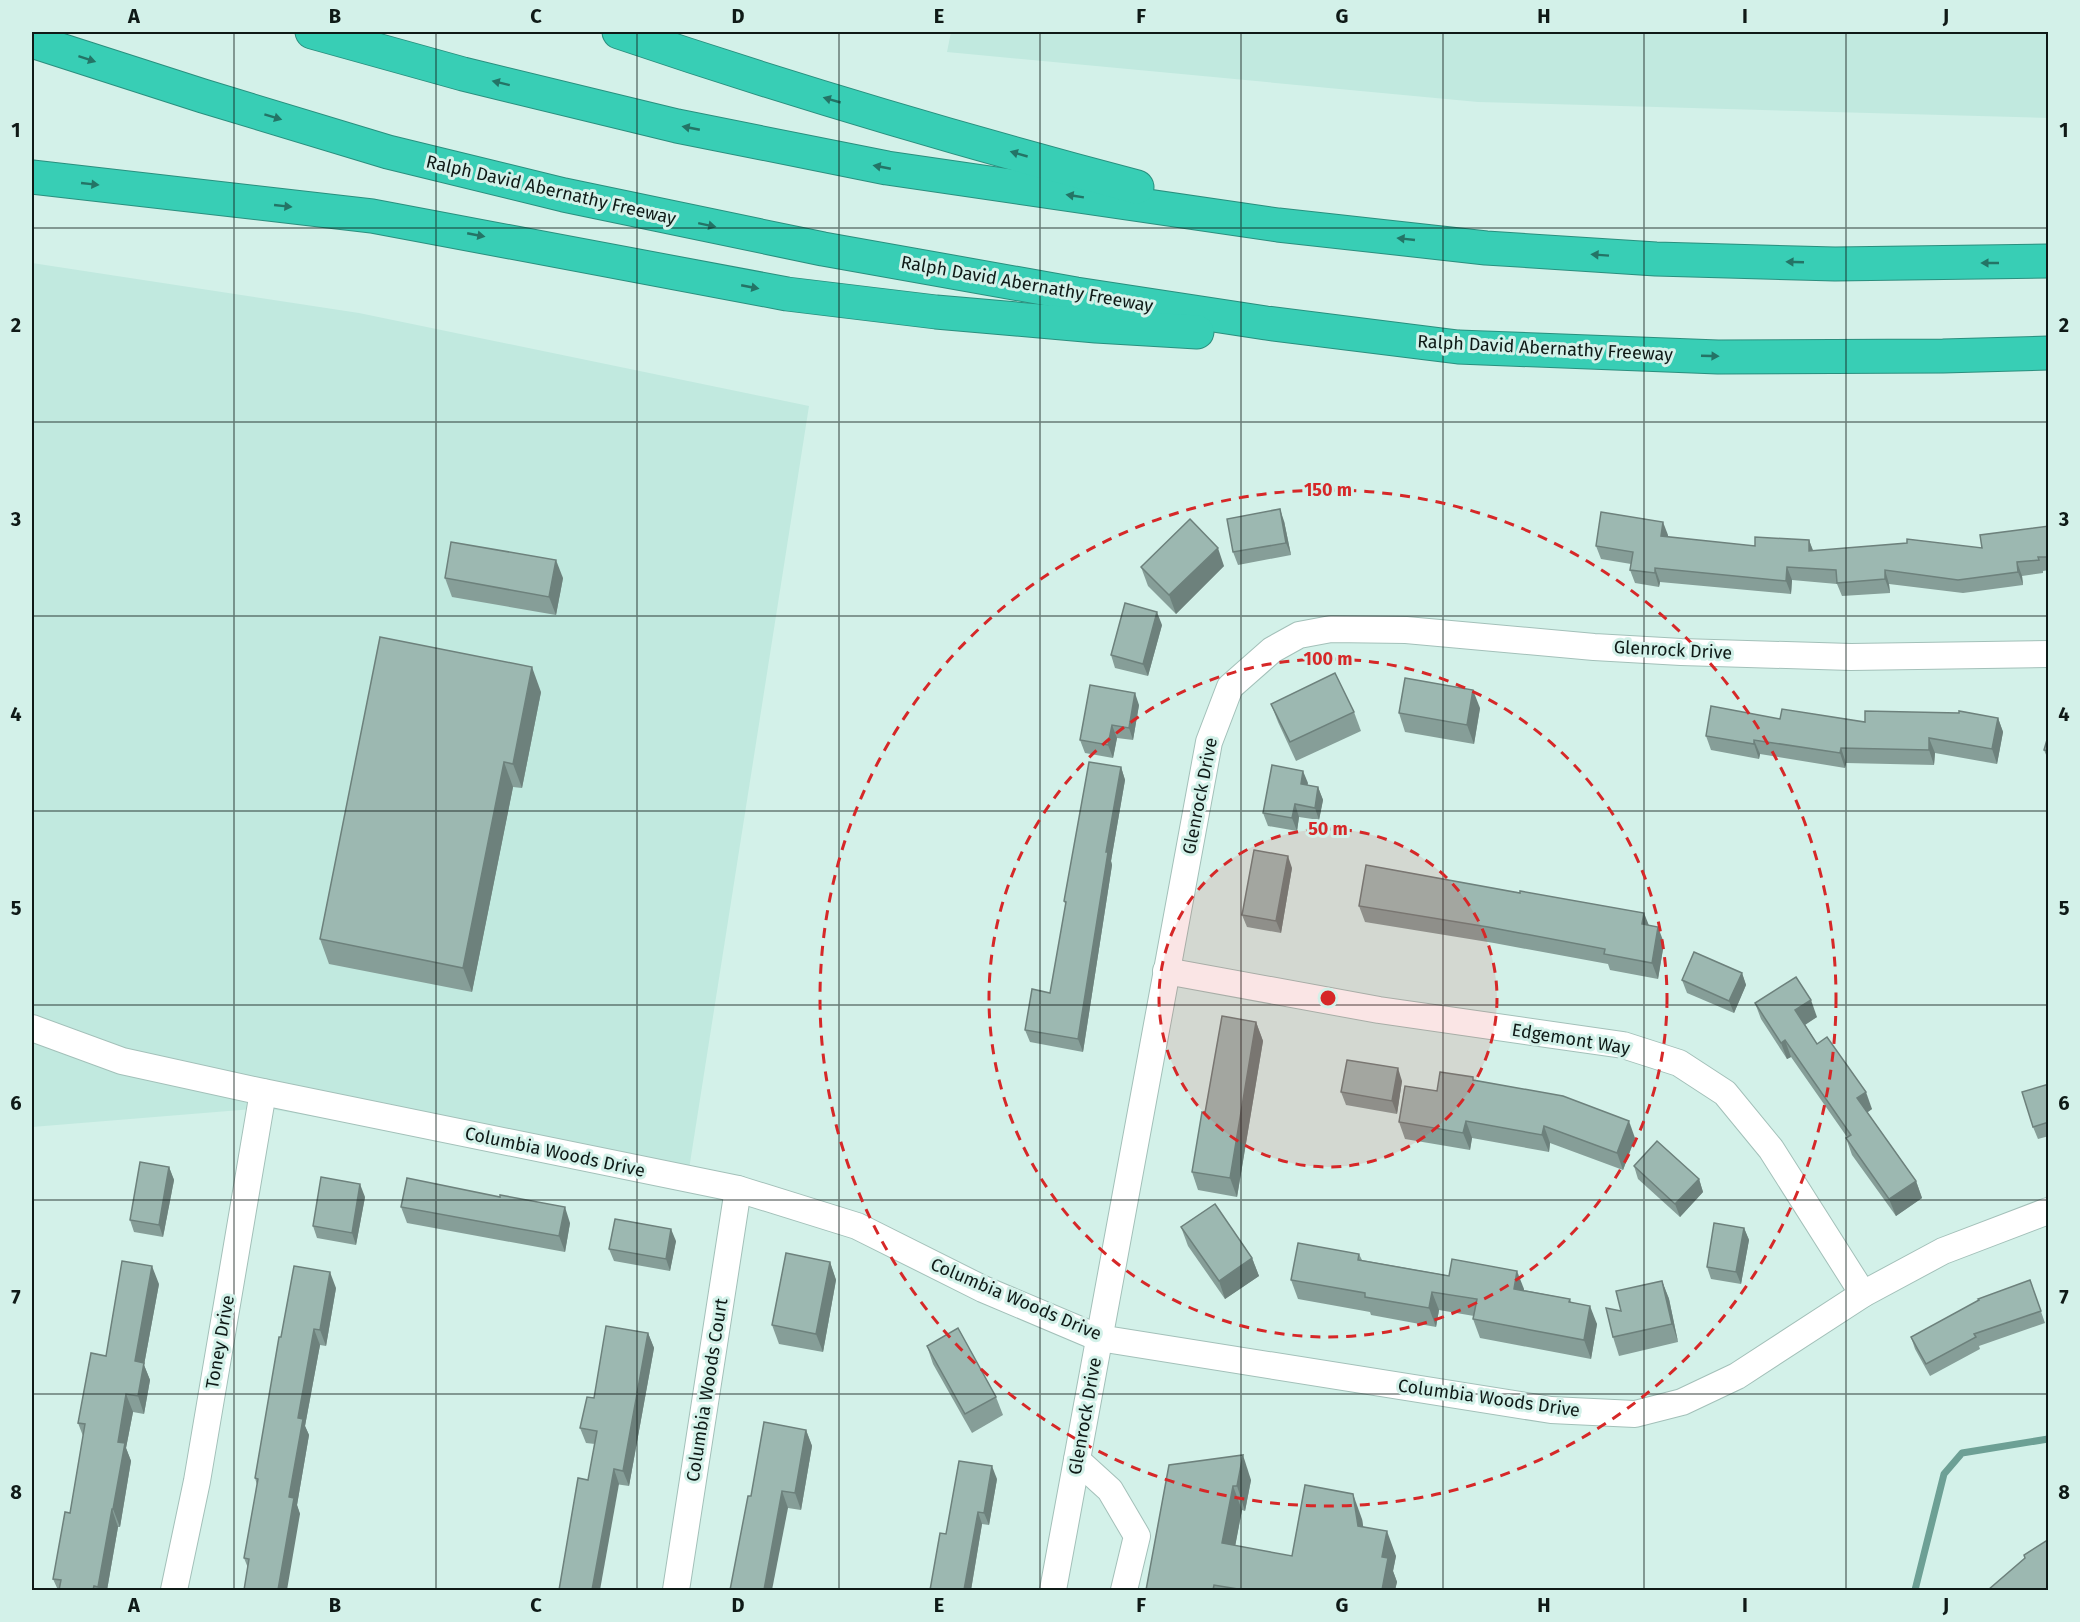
<svg xmlns="http://www.w3.org/2000/svg" width="2080" height="1622" font-family="'Fira Sans',sans-serif">
<style>
.built{fill:#c1e9df}
.lines{fill:none;stroke-linecap:round;stroke-linejoin:round}
.stream{stroke:#6da095;stroke-width:7}
.street-casing{stroke:#a3c0b9;stroke-width:28}
.highway-casing{stroke:#2a8f7e;stroke-width:35}
.street{stroke:#fff;stroke-width:26}
.highway{stroke:#38ceb5;stroke-width:33}
.wall{fill:#869e98}
.shaded-wall{fill:#6d817c}
.building{fill:#9cb8b1;stroke:#6d817c;stroke-width:1.5}
.oneway{fill:#247466}
.grid{fill:none;stroke:#0f1a17;stroke-width:1.5;stroke-opacity:0.55}
.ring{fill:none;stroke:#d62828;stroke-width:3;stroke-dasharray:10 8}
.labels{text-anchor:middle;dominant-baseline:central;stroke-width:6;stroke-linejoin:round;paint-order:stroke}
.street-label{font-size:18px;fill:#0f1a17;stroke:#d3f1e9}
.centre{fill:#d62828;stroke:#d3f1e9;stroke-width:3}
.ring-label{font-size:18px;text-anchor:middle;font-weight:bold;fill:#d62828;stroke:#d3f1e9;stroke-width:6;stroke-linejoin:round;paint-order:stroke}
.neatline{fill:none;stroke:#0f1a17;stroke-width:2}
.grid-label{font-size:20px;text-anchor:middle;font-weight:bold;fill:#0f1a17}
</style>
<rect width="100%" height="100%" fill="#d3f1e9"/>
<!-- built -->
<g class="built">
<path d="M951,32H2048V118L1478,102L947,52Z"/>
<path d="M32,263L359,313L809,406L687,1182L265,1108L32,1127Z"/>
</g>
<g class="lines">
<!-- stream -->
<path class="stream" d="M1915,1590L1944,1474L1962,1453L2048,1439"/>
<defs>
<g id="street">
<path d="M1166,971L1379,1010L1623,1045L1679,1063L1725,1093L1771,1149L1863,1294"/>
<path d="M32,1028L122,1061L263,1092L738,1189L857,1226L983,1289L1099,1338L1551,1410L1635,1414L1682,1402L1737,1376L1863,1294L1943,1251L2048,1211"/>
<path d="M1077,1460L1110,1490L1137,1536L1124,1590"/>
<path d="M174,1590L197,1481L263,1092"/>
<path d="M676,1590L738,1189"/>
<path d="M1053,1590L1209,742L1230,687L1272,650L1299,635L1331,629L1406,630L1594,647L1681,652L1851,657L2048,654"/>
</g>
<g id="highway">
<path d="M312,32L463,74L677,126L887,168L1278,225L1486,248L1656,259L1835,264L2048,261"/>
<path d="M619,32C790,90 963,141 1137,187"/>
<path d="M32,41L203,96L388,152L564,195L823,249L1076,294L1266,323L1458,347L1718,357L1943,356L2048,353"/>
<path d="M32,177L372,216L787,294L936,312L1096,326L1197,332"/>
</g>
</defs>
<!-- street casing -->
<use href="#street" class="street-casing"/>
<!-- highway casing -->
<use href="#highway" class="highway-casing"/>
<!-- street -->
<use href="#street" class="street"/>
<!-- highway -->
<use href="#highway" class="highway"/>
</g>
<!-- wall -->
<g class="wall">
<path d="M1284,521L1291,555L1238,565L1233,552Z"/>
<path d="M2049,526V570L2043,571V573L2022,576L2023,585L1963,593L1889,584L1890,593L1842,596L1837,584L1792,580L1791,594L1660,582L1659,587L1635,583L1630,570L1631,564L1601,559L1596,546L1668,535V537L1755,546L1809,540L1813,550L1982,548Z"/>
<path d="M1224,566L1176,614L1148,586L1141,567Z"/>
<path d="M445,578H563L556,615L452,597Z"/>
<path d="M1162,625L1148,676L1115,668L1111,655Z"/>
<path d="M541,692L522,788L513,787L472,992L329,964L320,939Z"/>
<path d="M1271,704L1354,712L1361,731L1296,761L1278,722Z"/>
<path d="M1139,705L1133,740L1117,738L1113,758L1085,753L1080,740Z"/>
<path d="M1480,708L1474,744L1405,732L1399,713Z"/>
<path d="M1998,718L2003,732L1997,764L1935,753L1934,765L1846,763L1845,768L1760,754L1759,759L1711,750L1706,736L1780,719L1865,722Z"/>
<path d="M2049,733V762L2044,750Z"/>
<path d="M1121,767L1125,780L1111,861L1112,865L1083,1052L1030,1042L1025,1030L1050,993L1066,906L1064,901Z"/>
<path d="M1308,783L1307,785L1318,787L1323,800L1319,820L1299,817L1297,831L1268,826L1263,813Z"/>
<path d="M1292,868L1281,933L1247,927L1242,915Z"/>
<path d="M1359,906L1649,926L1664,943L1658,979L1610,970L1608,964L1494,943L1365,922Z"/>
<path d="M1742,973L1746,985L1734,1013L1687,993L1682,980Z"/>
<path d="M1755,1003L1817,1017L1805,1024L1817,1044L1872,1109L1867,1112L1916,1181L1922,1198L1896,1216L1852,1155L1846,1138L1847,1137L1791,1057L1787,1059L1761,1019Z"/>
<path d="M1256,1022L1263,1041L1237,1197L1198,1190L1192,1172Z"/>
<path d="M1402,1081L1397,1114L1346,1105L1341,1092Z"/>
<path d="M1474,1081L1635,1138L1623,1170L1550,1143L1549,1152L1472,1138L1470,1150L1405,1139L1399,1122L1437,1091Z"/>
<path d="M2049,1084V1136L2038,1139L2033,1127Z"/>
<path d="M1634,1166L1699,1179L1703,1192L1680,1217L1638,1179Z"/>
<path d="M169,1167L174,1180L163,1237L134,1232L130,1220Z"/>
<path d="M365,1197L356,1245L317,1238L313,1226Z"/>
<path d="M401,1207L570,1223L565,1252L407,1223Z"/>
<path d="M1181,1227L1252,1258L1259,1276L1225,1299L1188,1246Z"/>
<path d="M1744,1228L1749,1240L1741,1284L1711,1279L1707,1267Z"/>
<path d="M676,1241L670,1271L614,1261L609,1249Z"/>
<path d="M1359,1254L1362,1260L1524,1289V1290L1570,1299L1571,1302L1597,1324L1591,1359L1480,1338L1473,1319L1474,1316L1439,1310L1436,1327L1371,1315L1370,1312L1298,1299L1291,1280Z"/>
<path d="M830,1262L836,1280L823,1352L779,1344L772,1325Z"/>
<path d="M2030,1280L2045,1323L1979,1346L1980,1349L1930,1376L1915,1349L1911,1337Z"/>
<path d="M1662,1281L1669,1299L1678,1342L1619,1356L1613,1337L1621,1311Z"/>
<path d="M159,1284L144,1365L150,1380L144,1414L133,1412L126,1448L131,1461L120,1527H118L107,1590H58L53,1579L70,1513L83,1436L78,1423L106,1356Z"/>
<path d="M336,1288L326,1346L320,1345L305,1426L309,1435L297,1505L300,1514L248,1568L244,1558L257,1485L255,1478L281,1337Z"/>
<path d="M648,1333L654,1348L629,1486L588,1480L595,1444L586,1443L580,1428L594,1398Z"/>
<path d="M927,1346L996,1397L1003,1415L972,1433L933,1364Z"/>
<path d="M806,1430L812,1446L801,1510L788,1508L751,1496Z"/>
<path d="M1169,1465L1251,1480L1245,1511L1242,1510L1235,1546L1292,1556L1362,1519L1363,1527L1396,1556L1393,1571L1397,1582L1395,1590H1146Z"/>
<path d="M997,1479L989,1525L982,1524L971,1590L946,1534Z"/>
</g>
<!-- shaded-wall -->
<g class="shaded-wall">
<path d="M1280,509L1284,521L1291,555L1286,543Z"/>
<path d="M1663,522L1668,535L1666,549L1661,536Z"/>
<path d="M1809,540L1814,554L1809,551Z"/>
<path d="M1218,548L1224,566L1176,614L1169,595Z"/>
<path d="M556,560L563,578L556,615L549,597Z"/>
<path d="M2017,562L2022,576L2023,585L2018,572Z"/>
<path d="M1787,567L1792,580L1791,594L1786,581Z"/>
<path d="M1655,568L1660,582L1659,587L1655,573Z"/>
<path d="M1885,570L1889,584L1890,593L1885,579Z"/>
<path d="M1157,612L1162,625L1148,676L1143,664Z"/>
<path d="M532,667L541,692L522,788L513,764Z"/>
<path d="M1473,690L1480,708L1474,744L1467,725Z"/>
<path d="M1135,693L1139,705L1133,740L1129,728Z"/>
<path d="M1998,718L2003,732L1997,764L1992,749Z"/>
<path d="M1112,725L1117,738L1113,758L1108,745Z"/>
<path d="M1929,738L1935,753L1934,765L1929,750Z"/>
<path d="M1754,740L1760,754L1759,759L1754,744Z"/>
<path d="M1841,748L1846,763L1845,768L1840,753Z"/>
<path d="M504,762L513,787L472,992L463,968Z"/>
<path d="M1121,767L1125,780L1111,861L1112,865L1083,1052L1078,1039L1106,852Z"/>
<path d="M1303,771L1308,783L1305,796L1301,784Z"/>
<path d="M1318,787L1323,800L1319,820L1315,808Z"/>
<path d="M1295,804L1299,817L1297,831L1292,818Z"/>
<path d="M1288,856L1292,868L1281,933L1276,921Z"/>
<path d="M1644,913L1650,928L1642,924Z"/>
<path d="M1658,927L1664,943L1658,979L1652,963Z"/>
<path d="M1742,973L1746,985L1734,1013L1729,1001Z"/>
<path d="M1811,1000L1817,1017L1802,1027L1795,1010Z"/>
<path d="M1256,1022L1263,1041L1237,1197L1230,1178Z"/>
<path d="M1785,1040L1791,1057L1787,1059L1781,1043Z"/>
<path d="M1398,1068L1402,1081L1397,1114L1392,1101Z"/>
<path d="M1866,1092L1872,1109L1864,1115L1857,1098Z"/>
<path d="M1466,1121L1472,1138L1470,1150L1463,1133Z"/>
<path d="M1629,1121L1635,1138L1623,1170L1617,1153Z"/>
<path d="M1544,1126L1550,1143L1549,1152L1542,1135Z"/>
<path d="M169,1167L174,1180L163,1237L159,1225Z"/>
<path d="M1699,1179L1703,1192L1680,1217L1675,1204Z"/>
<path d="M1916,1181L1922,1198L1896,1216L1889,1199Z"/>
<path d="M360,1184L365,1197L356,1245L352,1233Z"/>
<path d="M565,1207L570,1223L565,1252L559,1236Z"/>
<path d="M1744,1228L1749,1240L1741,1284L1736,1272Z"/>
<path d="M671,1229L676,1241L670,1271L666,1259Z"/>
<path d="M1252,1258L1259,1276L1225,1299L1219,1281Z"/>
<path d="M830,1262L836,1280L823,1352L816,1334Z"/>
<path d="M152,1266L159,1284L144,1365L150,1380L144,1414L138,1396L135,1361Z"/>
<path d="M1517,1271L1524,1289L1521,1307L1514,1289Z"/>
<path d="M330,1272L336,1288L326,1346L320,1330Z"/>
<path d="M1662,1281L1669,1299L1678,1342L1672,1324Z"/>
<path d="M1432,1292L1439,1310L1436,1327L1429,1308Z"/>
<path d="M1590,1306L1597,1324L1591,1359L1584,1340Z"/>
<path d="M314,1329L320,1345L305,1426L309,1435L297,1505L300,1514L287,1590H278L298,1418Z"/>
<path d="M648,1333L654,1348L629,1486L623,1471Z"/>
<path d="M126,1394L133,1412L126,1448L131,1461L120,1527L113,1509L118,1442Z"/>
<path d="M806,1430L812,1446L801,1510L795,1493Z"/>
<path d="M1243,1455L1251,1480L1245,1511L1237,1486Z"/>
<path d="M992,1466L997,1479L989,1525L984,1513Z"/>
<path d="M614,1469L619,1484L600,1590H592Z"/>
<path d="M1233,1486L1242,1510L1231,1568L1222,1543Z"/>
<path d="M782,1491L788,1508L772,1590H764Z"/>
<path d="M1353,1494L1362,1519L1367,1550L1358,1526Z"/>
<path d="M112,1509L118,1527L107,1590H100L98,1587Z"/>
<path d="M978,1512L982,1524L971,1590H964Z"/>
<path d="M1387,1531L1396,1556L1393,1571L1397,1582L1395,1590H1382V1557Z"/>
</g>
<!-- building -->
<g class="building">
<path d="M1280,509L1286,543L1233,552L1227,519Z"/>
<path d="M1601,512L1663,522L1661,536L1755,546V537L1809,540V551L1907,543V539L1982,548L1980,535L2049,526V557H2038L2039,560L2017,562L2018,572L1958,580L1885,570V579L1837,583L1836,570L1787,567L1786,581L1655,568V573L1630,570L1633,552L1596,546Z"/>
<path d="M1190,519L1218,548L1169,595L1141,567Z"/>
<path d="M451,542L556,560L549,597L445,578Z"/>
<path d="M1125,603L1157,612L1143,664L1111,655Z"/>
<path d="M380,637L532,667L513,764L504,762L463,968L320,939Z"/>
<path d="M1335,673L1354,712L1290,742L1271,704Z"/>
<path d="M1405,678L1473,690L1467,725L1399,713Z"/>
<path d="M1090,685L1135,693L1129,728L1112,725L1108,745L1080,740Z"/>
<path d="M1711,706L1780,719L1782,709L1865,722V711L1959,713V711L1998,718L1992,749L1929,738V750L1841,748L1840,753L1754,740V744L1706,736Z"/>
<path d="M2049,733V751L2044,750Z"/>
<path d="M1089,762L1121,767L1106,852H1108L1078,1039L1025,1030L1032,989L1050,993L1066,902L1064,901Z"/>
<path d="M1272,765L1303,771L1301,784L1318,787L1315,808L1295,804L1292,818L1263,813Z"/>
<path d="M1254,850L1288,856L1276,921L1242,915Z"/>
<path d="M1366,865L1520,893V891L1644,913L1642,924L1658,927L1652,963L1604,954L1605,949L1488,927L1359,906Z"/>
<path d="M1694,952L1742,973L1729,1001L1682,980Z"/>
<path d="M1796,977L1811,1000L1795,1010L1817,1044L1827,1037L1866,1092L1857,1098L1916,1181L1889,1199L1846,1138L1851,1135L1785,1040L1781,1043L1755,1003Z"/>
<path d="M1222,1016L1256,1022L1230,1178L1192,1172L1202,1112L1205,1113Z"/>
<path d="M1347,1060L1398,1068L1392,1101L1341,1092Z"/>
<path d="M1440,1072L1473,1077V1080L1563,1096L1629,1121L1617,1153L1544,1126L1542,1135L1466,1121L1463,1133L1399,1122L1405,1086L1437,1091Z"/>
<path d="M2049,1084V1122L2033,1127L2022,1092Z"/>
<path d="M1657,1141L1699,1179L1675,1204L1634,1166Z"/>
<path d="M140,1162L169,1167L159,1225L130,1220Z"/>
<path d="M321,1177L360,1184L352,1233L313,1226Z"/>
<path d="M407,1178L500,1197V1195L565,1207L559,1236L401,1207Z"/>
<path d="M1215,1204L1252,1258L1219,1281L1181,1227Z"/>
<path d="M615,1219L671,1229L666,1259L609,1249Z"/>
<path d="M1714,1223L1744,1228L1736,1272L1707,1267Z"/>
<path d="M1298,1243L1359,1254L1358,1260L1449,1276L1452,1259L1517,1271L1514,1289L1570,1299L1569,1302L1590,1306L1584,1340L1473,1319L1477,1299L1432,1292L1429,1308L1365,1297V1293L1291,1280Z"/>
<path d="M786,1253L830,1262L816,1334L772,1325Z"/>
<path d="M122,1261L152,1266L135,1361L144,1363L138,1396L126,1394L118,1442L125,1443L113,1509H112L98,1587L94,1586L93,1590H59L61,1580L53,1579L65,1512L70,1513L85,1424L78,1423L91,1353L106,1356Z"/>
<path d="M294,1266L330,1272L320,1330L314,1329L298,1418L303,1419L289,1497L294,1498L278,1590H244L249,1559L244,1558L258,1479L255,1478L279,1337H281Z"/>
<path d="M2030,1280L2041,1311L1974,1334L1976,1337L1926,1364L1911,1337L1979,1300L1978,1299Z"/>
<path d="M1662,1281L1672,1324L1613,1337L1606,1308L1621,1311L1616,1291Z"/>
<path d="M606,1326L648,1333L623,1471L614,1469L592,1590H559L578,1478L588,1480L597,1431L580,1428L587,1397L594,1398Z"/>
<path d="M958,1328L996,1397L965,1414L927,1346Z"/>
<path d="M764,1422L806,1430L795,1493L782,1491L764,1590H730L748,1496H751Z"/>
<path d="M1243,1455L1237,1486H1233L1222,1543L1292,1556L1305,1485L1353,1494L1358,1526L1387,1531L1382,1557L1388,1558L1382,1590H1244L1214,1585L1213,1590H1146L1169,1465Z"/>
<path d="M959,1461L992,1466L984,1513L978,1512L964,1590H930L940,1533L946,1534Z"/>
<path d="M2049,1539V1588L2046,1590H1988L2025,1558L2024,1555Z"/>
</g>
<!-- one-way arrows -->
<defs><path id="oneway-solid" d="M-6-.8H1V-3.2L6.5 0L1 3.2V.8H-6Z" transform="scale(1.5)"/></defs>
<g class="oneway">
<use href="#oneway-solid" transform="translate(87 59) rotate(18)"/>
<use href="#oneway-solid" transform="translate(501 83) rotate(-166)"/>
<use href="#oneway-solid" transform="translate(832 100) rotate(-164)"/>
<use href="#oneway-solid" transform="translate(273 117) rotate(17)"/>
<use href="#oneway-solid" transform="translate(691 128) rotate(-169)"/>
<use href="#oneway-solid" transform="translate(1019 154) rotate(-164)"/>
<use href="#oneway-solid" transform="translate(882 167) rotate(-169)"/>
<use href="#oneway-solid" transform="translate(90 184) rotate(6)"/>
<use href="#oneway-solid" transform="translate(1075 196) rotate(-171)"/>
<use href="#oneway-solid" transform="translate(283 206) rotate(6)"/>
<use href="#oneway-solid" transform="translate(707 225) rotate(12)"/>
<use href="#oneway-solid" transform="translate(476 235) rotate(11)"/>
<use href="#oneway-solid" transform="translate(1406 239) rotate(-174)"/>
<use href="#oneway-solid" transform="translate(1600 255) rotate(-176)"/>
<use href="#oneway-solid" transform="translate(1795 262) rotate(-178)"/>
<use href="#oneway-solid" transform="translate(1990 263) rotate(180)"/>
<use href="#oneway-solid" transform="translate(750 287) rotate(11)"/>
<use href="#oneway-solid" transform="translate(1710 356) rotate(2)"/>
</g>
<!-- grid -->
<path class="grid" d="M234,32V1590M436,32V1590M637,32V1590M839,32V1590M1040,32V1590M1241,32V1590M1443,32V1590M1644,32V1590M1846,32V1590M32,228H2048M32,422H2048M32,616H2048M32,811H2048M32,1005H2048M32,1200H2048M32,1394H2048"/>
<!-- distance rings -->
<circle cx="1328" cy="998" r="169" fill="#d62828" fill-opacity=".12"/>
<g class="ring">
<circle cx="1328" cy="998" r="169"/>
<circle cx="1328" cy="998" r="339"/>
<circle cx="1328" cy="998" r="508"/>
</g>
<g class="labels">
<!-- street labels -->
<g class="street-label">
<text transform="translate(551 190) rotate(13)">Ralph David Abernathy Freeway</text>
<text transform="translate(1027 284) rotate(10)">Ralph David Abernathy Freeway</text>
<text transform="translate(1545 348) rotate(3)">Ralph David Abernathy Freeway</text>
<text transform="translate(1673 650) rotate(3)">Glenrock Drive</text>
<text transform="translate(1200 796) rotate(-79)">Glenrock Drive</text>
<text transform="translate(1571 1039) rotate(9)">Edgemont Way</text>
<text transform="translate(555 1152) rotate(12)">Columbia Woods Drive</text>
<text transform="translate(1016 1299) rotate(23)">Columbia Woods Drive</text>
<text transform="translate(220 1342) rotate(-80)">Toney Drive</text>
<text transform="translate(707 1390) rotate(-81)">Columbia Woods Court</text>
<text transform="translate(1489 1398) rotate(8)">Columbia Woods Drive</text>
<text transform="translate(1085 1416) rotate(-80)">Glenrock Drive</text>
</g>
</g>
<circle cx="1328" cy="998" r="9" class="centre"/>
<g class="ring-label">
<text x="1328" y="496">150 m</text>
<text x="1328" y="665">100 m</text>
<text x="1328" y="835">50 m</text>
</g>
<!-- border -->
<rect width="2080" height="1622" fill="none" stroke="#d3f1e9" stroke-width="66"/>
<rect x="33" y="33" width="2014" height="1556" class="neatline"/>
<g class="grid-label">
<text x="134" y="23">A</text>
<text x="335" y="23">B</text>
<text x="536" y="23">C</text>
<text x="738" y="23">D</text>
<text x="939" y="23">E</text>
<text x="1141" y="23">F</text>
<text x="1342" y="23">G</text>
<text x="1544" y="23">H</text>
<text x="1745" y="23">I</text>
<text x="1946" y="23">J</text>
<text x="16" y="137">1</text>
<text x="2064" y="137">1</text>
<text x="16" y="332">2</text>
<text x="2064" y="332">2</text>
<text x="16" y="526">3</text>
<text x="2064" y="526">3</text>
<text x="16" y="721">4</text>
<text x="2064" y="721">4</text>
<text x="16" y="915">5</text>
<text x="2064" y="915">5</text>
<text x="16" y="1110">6</text>
<text x="2064" y="1110">6</text>
<text x="16" y="1304">7</text>
<text x="2064" y="1304">7</text>
<text x="16" y="1499">8</text>
<text x="2064" y="1499">8</text>
<text x="134" y="1612">A</text>
<text x="335" y="1612">B</text>
<text x="536" y="1612">C</text>
<text x="738" y="1612">D</text>
<text x="939" y="1612">E</text>
<text x="1141" y="1612">F</text>
<text x="1342" y="1612">G</text>
<text x="1544" y="1612">H</text>
<text x="1745" y="1612">I</text>
<text x="1946" y="1612">J</text>
</g>
</svg>
